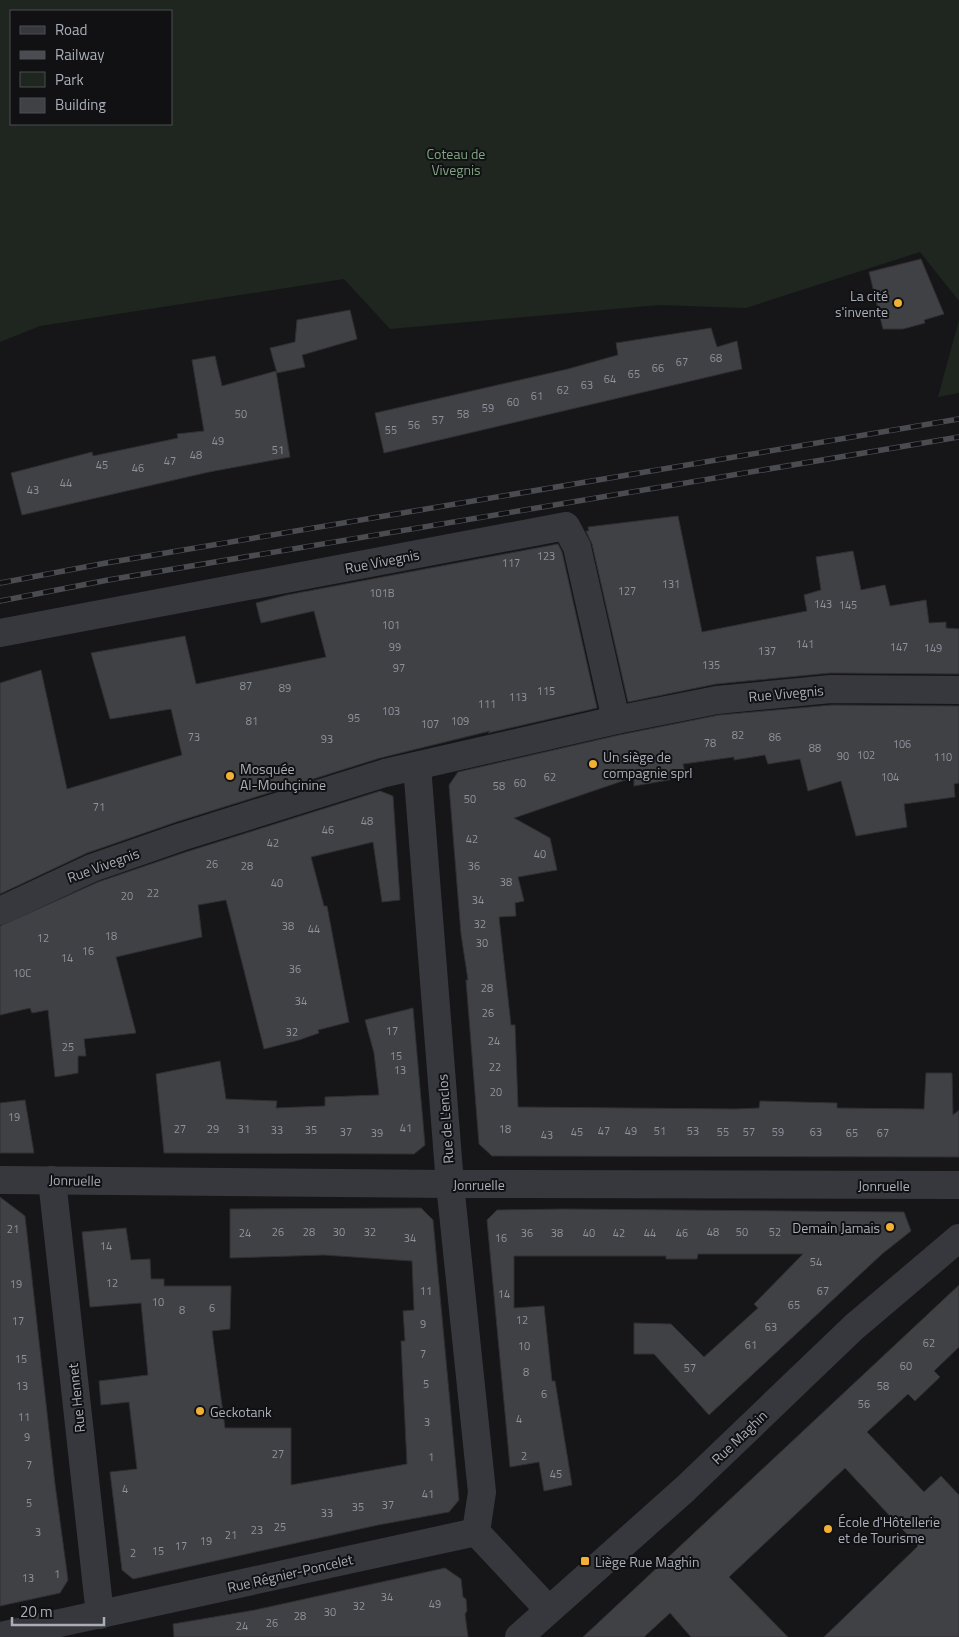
<svg xmlns="http://www.w3.org/2000/svg" width="959" height="1637" font-family="'Titillium Web',sans-serif">
<style>
.green{fill:#1e261f;fill-rule:evenodd}
.building{fill:#404145;stroke:#303034}
.lines{fill:none;stroke-linecap:round;stroke-linejoin:round}
.minor{stroke:#37383d;stroke-width:28}
.rail-casing{stroke:#4a4c52;stroke-width:5.5}
.rail{stroke:#111113;stroke-width:4;stroke-dasharray:11;stroke-linecap:butt}
.poi-dot{fill:#f2b134;stroke:#111113;stroke-width:2}
.labels{text-anchor:middle;dominant-baseline:central;stroke-width:4;stroke-linejoin:round;paint-order:stroke}
.number-label{font-size:11px;fill:#8e929b}
.park-label{font-size:14px;fill:#7fa381;stroke:#111113}
.poi-label{font-size:14px;fill:#a8adb8;stroke:#111113;text-anchor:start}
.street-label{font-size:14px;fill:#a8adb8;stroke:#111113}
</style>
<rect width="100%" height="100%" fill="#161618"/>
<!-- green -->
<g class="green">
<path d="M0,0H959V301L920,252L746,308L659,305L390,329L344,279L40,326L0,342ZM11,11H171V124H11Z"/>
<path d="M959,320V393L938,397Z"/>
</g>
<!-- building -->
<g class="building">
<path d="M921,259L944,314L924,320L925,323L903,329H883L869,272Z"/>
<path d="M350,310L357,339L302,355L305,367L277,373L270,348L295,342L297,320Z"/>
<path d="M711,328L717,347L737,341L742,369L384,453L375,413L568,369L618,355L616,343Z"/>
<path d="M215,356L222,386L276,371L290,457L209,472L22,515L11,473L92,452L93,456L178,438L177,434L204,431L192,360Z"/>
<path d="M678,516L702,632L807,611L804,595L821,590L816,557L853,551L861,590L885,585L890,606L926,600L929,623L946,622V628L959,629V674L830,673L716,684L628,702L592,544L586,531H589L588,527Z"/>
<path d="M558,544L562,552L597,708L488,733L490,731L380,758L176,822L87,853L0,894V683L41,670L67,789L182,755L171,709L110,719L91,653L185,636L196,684L326,657L314,611L261,623L256,603L287,595Z"/>
<path d="M832,705L959,706V783L954,784L955,797L904,804L907,827L856,836L841,781L808,791L800,759L768,764L765,755L734,760V757L683,764L686,777L634,786V777L514,818L550,838L557,870L518,877L524,901L515,903L516,916L499,917L511,1025H515L518,1107L736,1109L759,1108L760,1101L837,1103V1108L924,1109L926,1073H952L953,1115L959,1110V1157L492,1156L479,1144L466,980H468L461,934L449,785L458,772L619,735L719,715Z"/>
<path d="M380,791L393,796L400,900L382,902L373,842L311,857L324,906H327L349,1022L318,1030L319,1033L299,1040L264,1049L226,900L198,905L202,937L116,957L136,1033L84,1039L86,1056H78V1073L55,1077L48,1010L32,1013L30,1008L0,1015V926L98,882L186,852Z"/>
<path d="M413,1008L425,1145L414,1154L164,1153L156,1074L220,1061L226,1099L277,1101L276,1108L325,1106V1097L379,1095L374,1053L365,1020Z"/>
<path d="M25,1100L34,1153H0V1103Z"/>
<path d="M0,1197L25,1216L55,1484L68,1580L60,1593L0,1606Z"/>
<path d="M421,1208L433,1220L459,1500L449,1512L378,1525L133,1579L122,1570L110,1472L137,1469L129,1402L101,1405L99,1381L148,1375L141,1303L90,1307L82,1232L126,1228L131,1260L150,1259L151,1279H164V1286H231L230,1329L212,1331L225,1428H291V1485L407,1464L401,1341H405L403,1311L414,1310L412,1261L324,1255L230,1258V1209Z"/>
<path d="M565,1209L904,1212L911,1231L882,1254L709,1415L654,1354H634V1323L671,1324L704,1357L758,1308L754,1304L803,1254H698L697,1259H666V1256H514V1308L544,1306L552,1381H555L572,1485L544,1491L539,1462L510,1467L487,1220L497,1210Z"/>
<path d="M959,1285V1347L934,1371L940,1377L915,1401L908,1394L867,1432L924,1492L941,1476L959,1495V1637H824L918,1546L845,1468L729,1577L788,1637H691L670,1613L644,1637H583Z"/>
<path d="M445,1568L461,1579L463,1597L466,1599L467,1611L465,1614L468,1637H174L173,1624L255,1610Z"/>
</g>
<g class="lines">
<!-- minor -->
<g class="minor">
<path d="M0,633L566,526L577,547L616,720"/>
<path d="M417,766L450,1184L482,1492L476,1532"/>
<path d="M0,911L92,868L181,837L385,773L616,720L717,700L831,689L959,690"/>
<path d="M0,1180L450,1184L959,1185"/>
<path d="M52,1180L100,1615"/>
<path d="M476,1532L548,1609"/>
<path d="M0,1636L476,1532"/>
<path d="M519,1637L685,1489L854,1327L959,1238"/>
</g>
<defs>
<g id="rail">
<path d="M0,583L106,563L959,419"/>
<path d="M0,601L108,580L959,437"/>
</g>
</defs>
<!-- rail casing -->
<use href="#rail" class="rail-casing"/>
<!-- rail -->
<use href="#rail" class="rail"/>
</g>
<!-- markers -->
<g class="poi-dot">
<circle cx="898" cy="303" r="5"/>
<circle cx="593" cy="764" r="5"/>
<circle cx="230" cy="776" r="5"/>
<circle cx="890" cy="1227" r="5"/>
<circle cx="200" cy="1411" r="5"/>
<circle cx="828" cy="1529" r="5"/>
<rect x="580" y="1556" width="10" height="10" rx="2.5"/>
</g>
<g class="labels">
<!-- number labels -->
<g class="number-label">
<text x="716" y="358">68</text>
<text x="682" y="362">67</text>
<text x="658" y="368">66</text>
<text x="634" y="374">65</text>
<text x="610" y="379">64</text>
<text x="587" y="385">63</text>
<text x="563" y="390">62</text>
<text x="537" y="396">61</text>
<text x="513" y="402">60</text>
<text x="488" y="408">59</text>
<text x="241" y="414">50</text>
<text x="463" y="414">58</text>
<text x="438" y="420">57</text>
<text x="414" y="425">56</text>
<text x="391" y="430">55</text>
<text x="218" y="441">49</text>
<text x="278" y="450">51</text>
<text x="196" y="455">48</text>
<text x="170" y="461">47</text>
<text x="102" y="465">45</text>
<text x="138" y="468">46</text>
<text x="66" y="483">44</text>
<text x="33" y="490">43</text>
<text x="546" y="556">123</text>
<text x="511" y="563">117</text>
<text x="671" y="584">131</text>
<text x="627" y="591">127</text>
<text x="382" y="593">101B</text>
<text x="823" y="604">143</text>
<text x="848" y="605">145</text>
<text x="391" y="625">101</text>
<text x="805" y="644">141</text>
<text x="395" y="647">99</text>
<text x="899" y="647">147</text>
<text x="933" y="648">149</text>
<text x="767" y="651">137</text>
<text x="711" y="665">135</text>
<text x="399" y="668">97</text>
<text x="246" y="686">87</text>
<text x="285" y="688">89</text>
<text x="546" y="691">115</text>
<text x="518" y="697">113</text>
<text x="487" y="704">111</text>
<text x="391" y="711">103</text>
<text x="354" y="718">95</text>
<text x="252" y="721">81</text>
<text x="460" y="721">109</text>
<text x="430" y="724">107</text>
<text x="738" y="735">82</text>
<text x="194" y="737">73</text>
<text x="775" y="737">86</text>
<text x="327" y="739">93</text>
<text x="710" y="743">78</text>
<text x="902" y="744">106</text>
<text x="815" y="748">88</text>
<text x="866" y="755">102</text>
<text x="843" y="756">90</text>
<text x="943" y="757">110</text>
<text x="550" y="777">62</text>
<text x="890" y="777">104</text>
<text x="520" y="783">60</text>
<text x="499" y="786">58</text>
<text x="470" y="799">50</text>
<text x="99" y="807">71</text>
<text x="367" y="821">48</text>
<text x="328" y="830">46</text>
<text x="472" y="839">42</text>
<text x="273" y="843">42</text>
<text x="540" y="854">40</text>
<text x="212" y="864">26</text>
<text x="247" y="866">28</text>
<text x="474" y="866">36</text>
<text x="506" y="882">38</text>
<text x="277" y="883">40</text>
<text x="153" y="893">22</text>
<text x="127" y="896">20</text>
<text x="478" y="900">34</text>
<text x="480" y="924">32</text>
<text x="288" y="926">38</text>
<text x="314" y="929">44</text>
<text x="111" y="936">18</text>
<text x="43" y="938">12</text>
<text x="482" y="943">30</text>
<text x="88" y="951">16</text>
<text x="67" y="958">14</text>
<text x="295" y="969">36</text>
<text x="22" y="973">10C</text>
<text x="487" y="988">28</text>
<text x="301" y="1001">34</text>
<text x="488" y="1013">26</text>
<text x="392" y="1031">17</text>
<text x="292" y="1032">32</text>
<text x="494" y="1041">24</text>
<text x="68" y="1047">25</text>
<text x="396" y="1056">15</text>
<text x="495" y="1067">22</text>
<text x="400" y="1070">13</text>
<text x="496" y="1092">20</text>
<text x="14" y="1117">19</text>
<text x="406" y="1128">41</text>
<text x="180" y="1129">27</text>
<text x="213" y="1129">29</text>
<text x="244" y="1129">31</text>
<text x="505" y="1129">18</text>
<text x="277" y="1130">33</text>
<text x="311" y="1130">35</text>
<text x="604" y="1131">47</text>
<text x="631" y="1131">49</text>
<text x="660" y="1131">51</text>
<text x="693" y="1131">53</text>
<text x="346" y="1132">37</text>
<text x="577" y="1132">45</text>
<text x="723" y="1132">55</text>
<text x="749" y="1132">57</text>
<text x="778" y="1132">59</text>
<text x="816" y="1132">63</text>
<text x="377" y="1133">39</text>
<text x="852" y="1133">65</text>
<text x="883" y="1133">67</text>
<text x="547" y="1135">43</text>
<text x="13" y="1229">21</text>
<text x="278" y="1232">26</text>
<text x="309" y="1232">28</text>
<text x="339" y="1232">30</text>
<text x="370" y="1232">32</text>
<text x="713" y="1232">48</text>
<text x="742" y="1232">50</text>
<text x="775" y="1232">52</text>
<text x="245" y="1233">24</text>
<text x="527" y="1233">36</text>
<text x="557" y="1233">38</text>
<text x="589" y="1233">40</text>
<text x="619" y="1233">42</text>
<text x="650" y="1233">44</text>
<text x="682" y="1233">46</text>
<text x="410" y="1238">34</text>
<text x="501" y="1238">16</text>
<text x="106" y="1246">14</text>
<text x="816" y="1262">54</text>
<text x="112" y="1283">12</text>
<text x="16" y="1284">19</text>
<text x="426" y="1291">11</text>
<text x="823" y="1291">67</text>
<text x="504" y="1294">14</text>
<text x="158" y="1302">10</text>
<text x="794" y="1305">65</text>
<text x="212" y="1308">6</text>
<text x="182" y="1310">8</text>
<text x="522" y="1320">12</text>
<text x="18" y="1321">17</text>
<text x="423" y="1324">9</text>
<text x="771" y="1327">63</text>
<text x="929" y="1343">62</text>
<text x="751" y="1345">61</text>
<text x="524" y="1346">10</text>
<text x="423" y="1354">7</text>
<text x="21" y="1359">15</text>
<text x="906" y="1366">60</text>
<text x="690" y="1368">57</text>
<text x="526" y="1372">8</text>
<text x="426" y="1384">5</text>
<text x="22" y="1386">13</text>
<text x="883" y="1386">58</text>
<text x="544" y="1394">6</text>
<text x="864" y="1404">56</text>
<text x="24" y="1417">11</text>
<text x="519" y="1419">4</text>
<text x="427" y="1422">3</text>
<text x="27" y="1437">9</text>
<text x="278" y="1454">27</text>
<text x="524" y="1456">2</text>
<text x="431" y="1457">1</text>
<text x="29" y="1465">7</text>
<text x="556" y="1474">45</text>
<text x="125" y="1489">4</text>
<text x="428" y="1494">41</text>
<text x="29" y="1503">5</text>
<text x="388" y="1505">37</text>
<text x="358" y="1507">35</text>
<text x="327" y="1513">33</text>
<text x="280" y="1527">25</text>
<text x="257" y="1530">23</text>
<text x="38" y="1532">3</text>
<text x="231" y="1535">21</text>
<text x="206" y="1541">19</text>
<text x="181" y="1546">17</text>
<text x="158" y="1551">15</text>
<text x="133" y="1553">2</text>
<text x="57" y="1574">1</text>
<text x="28" y="1578">13</text>
<text x="387" y="1597">34</text>
<text x="435" y="1604">49</text>
<text x="359" y="1606">32</text>
<text x="330" y="1612">30</text>
<text x="300" y="1616">28</text>
<text x="272" y="1623">26</text>
<text x="242" y="1626">24</text>
</g>
<!-- park labels -->
<g class="park-label">
<text x="456" y="153">Coteau de<tspan x="456" dy="16">Vivegnis</tspan></text>
</g>
<!-- poi labels -->
<g class="poi-label">
<text x="888" y="295" text-anchor="end">La cité<tspan x="888" dy="16">s'invente</tspan></text>
<text x="603" y="756">Un siège de<tspan x="603" dy="16">compagnie sprl</tspan></text>
<text x="240" y="768">Mosquée<tspan x="240" dy="16">Al-Mouhçinine</tspan></text>
<text x="880" y="1227" text-anchor="end">Demain Jamais</text>
<text x="210" y="1411">Geckotank</text>
<text x="838" y="1521">École d'Hôtellerie<tspan x="838" dy="16">et de Tourisme</tspan></text>
<text x="595" y="1561">Liège Rue Maghin</text>
</g>
<!-- street labels -->
<g class="street-label">
<text transform="translate(382 561) rotate(-11)">Rue Vivegnis</text>
<text transform="translate(786 693) rotate(-5)">Rue Vivegnis</text>
<text transform="translate(103 865) rotate(-20)">Rue Vivegnis</text>
<text transform="translate(445 1119) rotate(-94)">Rue de L'enclos</text>
<text transform="translate(75 1180) rotate(1)">Jonruelle</text>
<text x="479" y="1184">Jonruelle</text>
<text x="884" y="1185">Jonruelle</text>
<text transform="translate(76 1398) rotate(-96)">Rue Hennet</text>
<text transform="translate(739 1437) rotate(-44)">Rue Maghin</text>
<text transform="translate(290 1573) rotate(-13)">Rue Régnier-Poncelet</text>
</g>
</g>
<!-- legend -->
<rect x="10" y="10" width="162" height="115" fill="#111113" stroke="#4d4f55"/>
<rect x="20" y="26" width="25" height="8" fill="#37383d" stroke="#4d4f55"/>
<text x="55" y="35" font-size="15" fill="#a8adb8">Road</text>
<rect x="20" y="51" width="25" height="8" fill="#4a4c52" stroke="#4d4f55"/>
<text x="55" y="60" font-size="15" fill="#a8adb8">Railway</text>
<rect x="20" y="72" width="25" height="15" fill="#1e261f" stroke="#4d4f55"/>
<text x="55" y="85" font-size="15" fill="#a8adb8">Park</text>
<rect x="20" y="98" width="25" height="15" fill="#404145" stroke="#4d4f55"/>
<text x="55" y="110" font-size="15" fill="#a8adb8">Building</text>
<!-- scale -->
<path d="M12 1617v8h92v-8" fill="none" stroke="#a8adb8" stroke-width="2.5"/>
<text x="20" y="1617" font-size="15" fill="#a8adb8" stroke="#111113" stroke-width="4" paint-order="stroke">20 m</text>
</svg>
